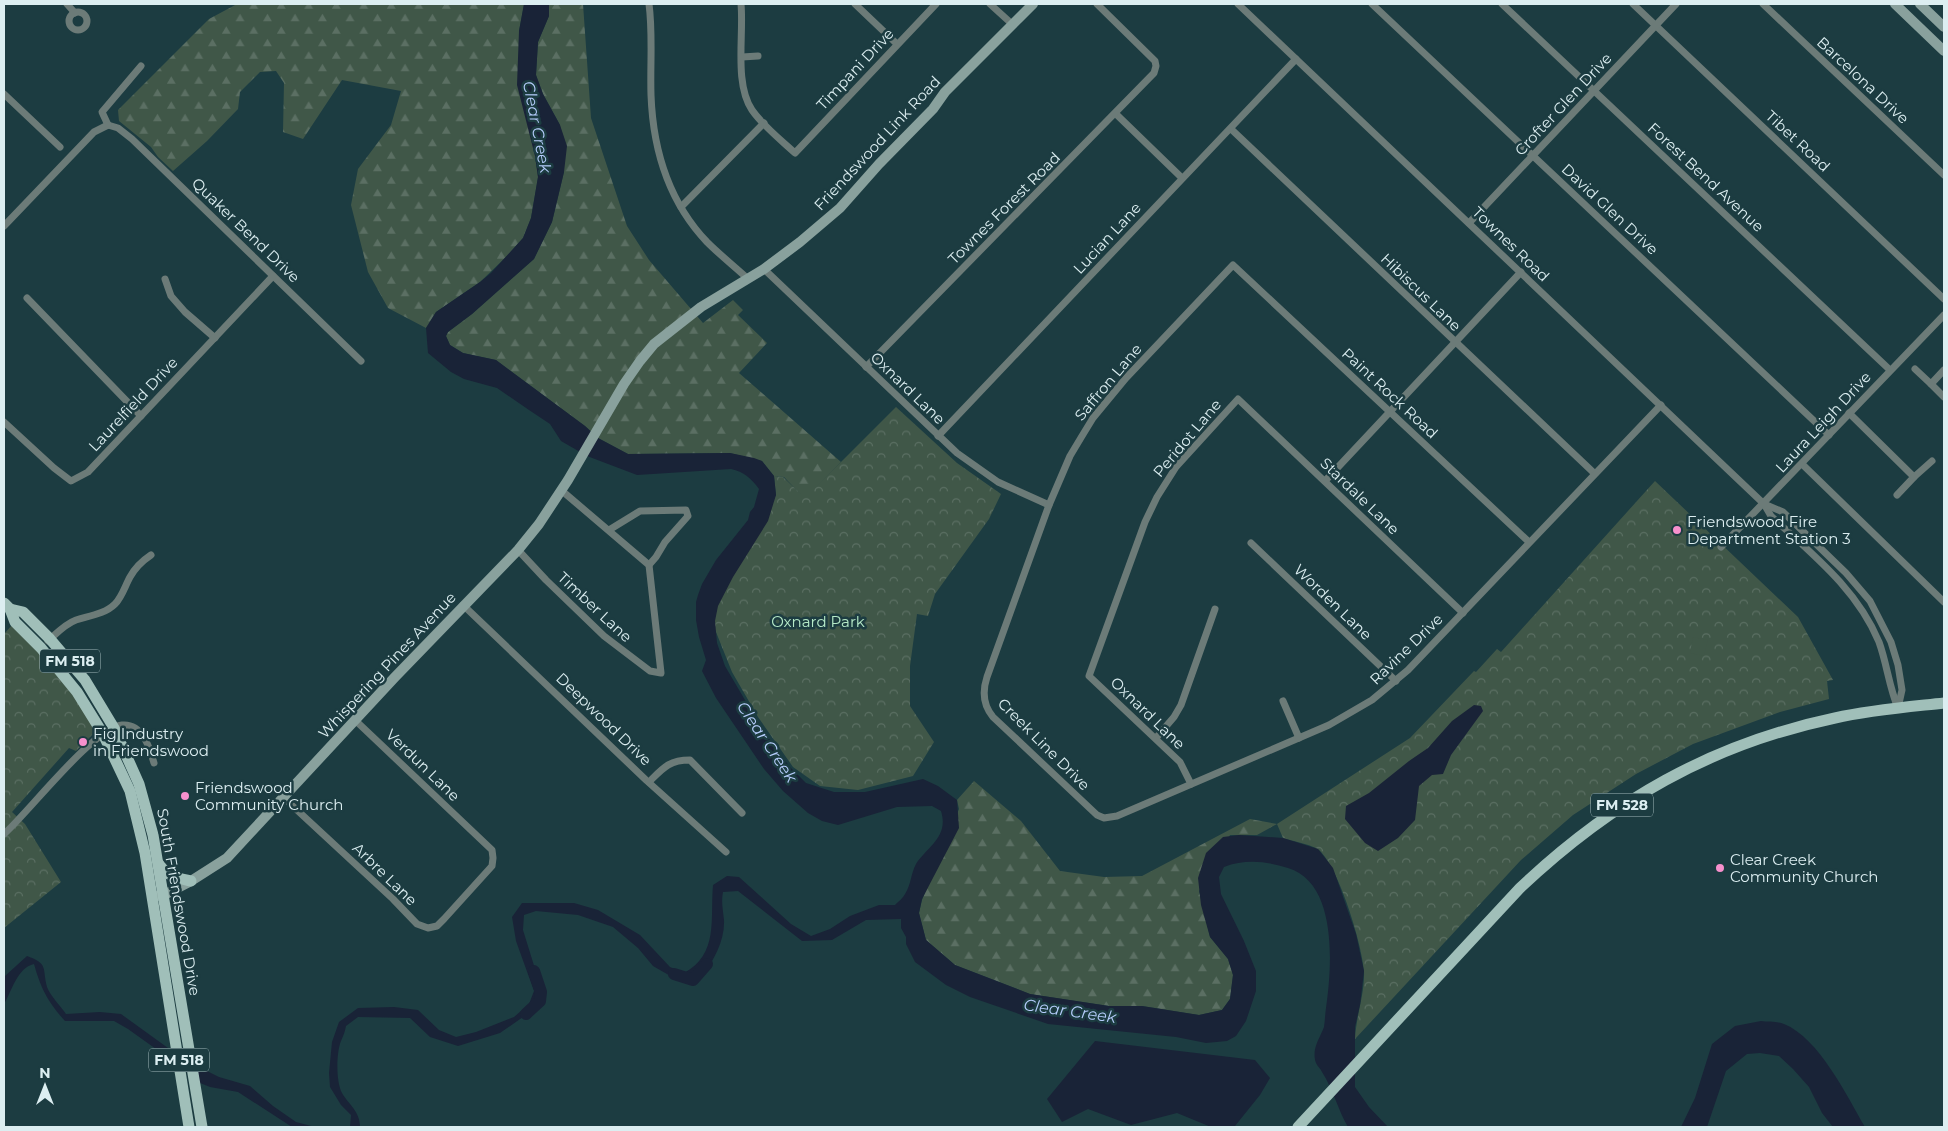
<svg xmlns="http://www.w3.org/2000/svg" width="1948" height="1131" font-family="Montserrat,sans-serif">
<style>
.forest{fill:url(#forest-firs)}
.park{fill:url(#park-crowns)}
.garden{fill:#405748}
.water{fill:#192337}
.lines{fill:none;stroke-linecap:round;stroke-linejoin:round}
.river{stroke:#192337;stroke-width:12}
.street{stroke:#6c7b78;stroke-width:7}
.secondary{stroke:#89a19d;stroke-width:10}
.primary{stroke:#a0bfb9;stroke-width:11}
.poi-dot{fill:#f790cd;stroke:#1c3c41;stroke-width:2}
.labels{text-anchor:middle;dominant-baseline:central;stroke-width:5;stroke-linejoin:round;paint-order:stroke}
.shield{fill:#1c3c41;stroke:#a2b9bc;stroke-width:1}
.shield-label{font-size:14px;font-weight:bold;fill:#dceef1}
.street-label{font-size:15px;fill:#dceef1;stroke:#1c3c41}
.poi-label{font-size:15px;fill:#dceef1;stroke:#1c3c41;text-anchor:start}
.park-label{font-size:15px;fill:#b6eac8;stroke:#1c3c41}
.water-label{font-size:16px;font-style:italic;fill:#b6cdfc;stroke:#1c3c41}
</style>
<defs>
<pattern id="forest-firs" width="22" height="20" patternUnits="userSpaceOnUse" patternTransform="scale(1.25)"><rect width="22" height="20" fill="#405748"/><path d="M5 1l3.5 6h-7zM16 11l3.5 6h-7z" fill="#5b6f63"/></pattern>
<pattern id="park-crowns" width="20" height="18" patternUnits="userSpaceOnUse" patternTransform="scale(1.25)"><rect width="20" height="18" fill="#405748"/><path d="M2 6a3 3 0 1 1 6 0M12 15a3 3 0 1 1 6 0" fill="none" stroke="#5b6f63"/></pattern>
</defs>
<rect width="100%" height="100%" fill="#1c3c41"/>
<!-- forest -->
<g class="forest">
<path d="M237,4H524L519,31L538,177L531,218L523,238L506,257L480,282L436,312L426,328L388,308L368,272L351,205L358,169L391,125L401,91L342,80L303,139L283,132L284,83L276,71L260,72L240,92L238,109L207,141L173,171L158,157L151,147L119,121L118,110L209,19Z"/>
<path d="M549,4H583L591,118L627,226L649,260L703,323L733,300L743,310L738,315L767,343L739,373L841,462L805,499L784,477L774,476L762,461L730,453L628,454L598,438L585,426L496,360L463,353L450,345L446,336L448,332L472,314L534,259L552,222L564,172L560,125L543,94L536,75L538,42L549,16Z"/>
<path d="M974,781L1021,821L1060,871L1104,877L1142,876L1250,819L1277,824L1257,835H1230L1199,891L1210,937L1228,959L1233,975L1230,999L1222,1010L1199,1015L1142,1006H1109L1030,994L955,965L926,940L919,913L922,900L959,809L957,800Z"/>
</g>
<!-- park -->
<g class="park">
<path d="M896,407L957,463L1001,494L989,519L935,594L928,616L917,614L910,666V706L934,742L913,776L858,790L820,786L793,767L758,717L732,672L712,622L722,590L776,495L774,476L783,477L805,498Z"/>
<path d="M1655,481L1798,617L1833,680L1827,681L1829,699L1780,712L1693,744L1636,774L1573,815L1521,860L1355,1039C1356,1016 1365,994 1364,971C1362,944 1339,868 1319,850C1313,845 1292,841 1283,838L1277,824L1410,738L1474,671L1476,672L1497,649L1501,652Z"/>
<path d="M12,625C33,646 90,704 94,733L76,751L69,748L12,812L25,824L61,882L4,928V634Z"/>
</g>
<!-- garden -->
<path class="garden" d="M1693,637L1708,640L1704,656L1690,653Z"/>
<!-- water -->
<g class="water">
<path d="M524,4H549V16L538,42L536,75L543,94L560,125L567,146L564,172L552,222L534,259L472,314L448,332L446,336L450,345L463,353L496,360L585,426L598,438L628,454L730,453L754,458L762,461L774,476L776,495L768,521L733,577L718,606L715,621L717,643L725,666L762,729L789,766L806,783L834,792H865L923,779L938,786L957,800L959,828L922,899L919,913L926,940L955,965L1030,994L1109,1006H1142L1199,1015L1222,1010L1230,999L1233,975L1228,959L1210,937L1201,905L1198,878L1206,853L1223,837L1239,835L1283,838L1318,849L1333,868L1356,934L1364,971L1360,1005L1355,1027V1087L1369,1107L1388,1127H1348C1338,1110 1333,1089 1322,1072C1321,1069 1317,1066 1316,1063C1311,1049 1320,1038 1324,1027C1325,1021 1325,1014 1326,1008C1332,967 1338,883 1288,868C1266,861 1245,859 1224,867L1219,877L1221,894L1244,941L1256,971V991L1246,1021L1236,1036L1227,1041L1206,1043L1176,1037L1048,1024L970,997L946,985L915,962L906,944V937L901,928V919L866,920L832,940L802,941L738,891L723,892C721,902 723,910 724,920C725,940 714,960 703,975L679,981L653,966L638,948L613,927L578,915L536,911L524,915L523,930L536,972L541,996L536,1008L500,1033L458,1046L430,1037L410,1018L358,1017L346,1026C345,1032 343,1036 341,1041C336,1053 336,1082 342,1093C349,1105 360,1111 360,1127H350L351,1115L341,1105L330,1087L329,1073L332,1042L339,1022L358,1008L394,1007L418,1010L439,1030L456,1037L476,1032L514,1017L529,1004L534,991L516,941L512,917L522,903H574L598,910L640,935L670,967L684,973C719,954 710,919 713,885L727,876L739,877L791,924L811,936L830,929L850,916L879,905H895C898,902 903,898 905,894C911,885 911,873 916,864C928,846 949,837 941,811L932,806L897,807L838,825L822,821L808,813L783,791L764,769L716,698L702,671L706,660L699,637L696,620V602L698,595L702,584L716,560L748,520L750,512L754,507L759,489C751,478 744,472 731,469L637,475L587,456L561,441L550,424L529,410L497,388L464,379L451,372L428,353L426,328L436,312L480,282L491,273L523,238L531,218L538,177L535,156L517,85L519,31Z"/>
<path d="M1474,705L1481,706L1483,711L1451,755L1443,774L1432,775L1419,786L1415,820L1398,838L1378,851L1365,843L1345,819L1346,806L1369,793L1409,761L1428,748L1452,721Z"/>
<path d="M27,956C49,964 42,968 47,987C51,997 60,1005 66,1014L100,1012L121,1014L168,1048L203,1069L219,1077L250,1086L273,1106L296,1122L315,1127H292L238,1092L210,1087L200,1083L177,1064L128,1029L114,1021H65C48,1002 41,989 34,964C17,968 12,991 4,1004L5,976Z"/>
<path d="M1761,1021C1768,1022 1778,1021 1784,1024C1819,1038 1847,1096 1865,1127H1833L1822,1113L1809,1087L1793,1069L1779,1056L1760,1053L1747,1054L1726,1071L1707,1127H1681L1695,1098L1712,1044L1735,1026Z"/>
<path d="M1095,1041L1255,1060L1270,1078L1260,1095L1235,1126L1211,1127L1177,1113L1131,1125L1088,1109L1062,1122L1047,1099Z"/>
</g>
<g class="lines">
<!-- river -->
<g class="river">
<path d="M674,974L693,980L707,964"/>
<path d="M526,1014L540,1001L541,992L534,971"/>
</g>
<!-- street -->
<g class="street">
<path d="M67,4L75,13"/>
<path d="M649,4C653,34 650,65 651,95C653,149 669,202 707,242C720,255 734,266 747,278"/>
<path d="M741,4C744,35 734,83 752,110C763,126 781,140 795,153L936,4"/>
<path d="M855,4L897,44"/>
<path d="M990,4L1012,24"/>
<path d="M1238,4L1764,504L1771,516C1812,554 1857,589 1879,642C1887,664 1889,687 1898,708"/>
<path d="M1372,4L1829,435"/>
<path d="M1502,4L1890,370"/>
<path d="M1633,4L1944,299"/>
<path d="M1763,4L1944,175"/>
<circle cx="78" cy="21" r="9"/>
<path d="M742,57L758,56"/>
<path d="M4,94L60,147"/>
<path d="M1116,114L1182,178"/>
<path d="M108,125L118,128L132,139L361,361"/>
<path d="M108,125L102,112L141,66"/>
<path d="M1231,129L1594,473"/>
<path d="M681,207L764,123"/>
<path d="M1469,223L1676,4"/>
<path d="M4,226L94,132L108,125"/>
<path d="M764,269L957,453L998,482L1049,505"/>
<path d="M165,279L171,296L185,312L215,338"/>
<path d="M27,298L141,416"/>
<path d="M866,367L1154,73L1156,66L1155,61L1097,4"/>
<path d="M1915,369L1931,384L1944,370"/>
<path d="M1931,384L1944,397"/>
<path d="M1849,413L1914,477L1897,495"/>
<path d="M4,422L54,468L71,481L88,472L273,276"/>
<path d="M938,436L1296,59"/>
<path d="M1802,464L1944,602"/>
<path d="M1914,477L1932,461"/>
<path d="M1325,481L1521,272"/>
<path d="M1764,504L1783,512L1846,573L1870,601L1891,642L1898,665L1902,690L1898,708"/>
<path d="M609,530L640,511L686,510L688,516L665,542L656,557L649,565"/>
<path d="M1529,542L1233,265L1126,378L1093,418L1082,436L1070,456L1049,505L987,677C982,692 983,705 993,717L1097,815L1104,818L1117,816L1329,725L1372,700L1408,670L1661,405"/>
<path d="M1251,543L1396,681"/>
<path d="M1721,547L1944,315"/>
<path d="M518,550L546,580L604,636L650,671L661,673L649,565L561,490"/>
<path d="M463,605L646,780L726,852"/>
<path d="M48,641C57,633 65,624 76,620C89,616 105,614 115,604C122,597 125,586 130,577C135,568 142,561 151,555"/>
<path d="M1283,701L1299,738"/>
<path d="M1156,738L1174,717L1181,705L1215,609"/>
<path d="M649,782C663,768 669,760 690,760L742,813"/>
<path d="M1191,784L1180,762L1089,676L1145,522L1157,497L1176,467L1238,399L1463,613"/>
<path d="M284,798L393,899L417,924L428,928L437,926L444,919L492,866L493,858L492,850L356,721"/>
<path d="M4,834C29,812 92,729 122,725C143,723 150,749 154,763"/>
</g>
<!-- secondary -->
<g class="secondary">
<path d="M1895,4L1944,51"/>
<path d="M1920,4L1944,27"/>
<path d="M156,896L164,895L191,881L227,858L395,677L518,550L539,524L568,480L624,384L640,361L654,344L701,307L764,269L800,242L840,208L879,164L933,109L945,92L1033,4"/>
</g>
<!-- primary -->
<g class="primary">
<path d="M4,603L10,609L15,622L41,648L77,692L103,734L130,791L145,853L189,1127"/>
<path d="M10,609L23,612L50,639L85,680L114,728L139,784L153,835L202,1127"/>
<path d="M159,864C167,877 177,878 191,881"/>
<path d="M1298,1127L1520,888C1612,801 1711,744 1835,718C1871,710 1908,707 1944,703"/>
</g>
</g>
<!-- markers -->
<g class="poi-dot">
<circle cx="1677" cy="530" r="5"/>
<circle cx="83" cy="742" r="5"/>
<circle cx="185" cy="796" r="5"/>
<circle cx="1720" cy="868" r="5"/>
</g>
<g class="labels">
<!-- shield labels -->
<g class="shield">
<rect x="40" y="649.5" width="60" height="23" rx="4"/>
<rect x="1591" y="793.5" width="62" height="23" rx="4"/>
<rect x="149" y="1048.5" width="60" height="23" rx="4"/>
</g>
<g class="shield-label">
<text x="70" y="661">FM 518</text>
<text x="1622" y="805">FM 528</text>
<text x="179" y="1060">FM 518</text>
</g>
<!-- street labels -->
<g class="street-label">
<text transform="translate(855 69) rotate(-47)">Timpani Drive</text>
<text transform="translate(1863 80) rotate(43)">Barcelona Drive</text>
<text transform="translate(1563 104) rotate(-47)">Crofter Glen Drive</text>
<text transform="translate(1798 141) rotate(43)">Tibet Road</text>
<text transform="translate(877 143) rotate(-47)">Friendswood Link Road</text>
<text transform="translate(1706 177) rotate(43)">Forest Bend Avenue</text>
<text transform="translate(1004 208) rotate(-45)">Townes Forest Road</text>
<text transform="translate(1610 209) rotate(43)">David Glen Drive</text>
<text transform="translate(246 230) rotate(44)">Quaker Bend Drive</text>
<text transform="translate(1107 238) rotate(-47)">Lucian Lane</text>
<text transform="translate(1511 244) rotate(44)">Townes Road</text>
<text transform="translate(1421 292) rotate(44)">Hibiscus Lane</text>
<text transform="translate(1108 382) rotate(-50)">Saffron Lane</text>
<text transform="translate(908 388) rotate(44)">Oxnard Lane</text>
<text transform="translate(1390 393) rotate(43)">Paint Rock Road</text>
<text transform="translate(133 404) rotate(-47)">Laurelfield Drive</text>
<text transform="translate(1823 422) rotate(-47)">Laura Leigh Drive</text>
<text transform="translate(1187 438) rotate(-50)">Peridot Lane</text>
<text transform="translate(1360 496) rotate(44)">Stardale Lane</text>
<text transform="translate(1333 602) rotate(44)">Worden Lane</text>
<text transform="translate(595 607) rotate(43)">Timber Lane</text>
<text transform="translate(1406 649) rotate(-44)">Ravine Drive</text>
<text transform="translate(387 665) rotate(-47)">Whispering Pines Avenue</text>
<text transform="translate(1148 713) rotate(44)">Oxnard Lane</text>
<text transform="translate(604 719) rotate(44)">Deepwood Drive</text>
<text transform="translate(1044 744) rotate(45)">Creek Line Drive</text>
<text transform="translate(423 765) rotate(44)">Verdun Lane</text>
<text transform="translate(385 874) rotate(44)">Arbre Lane</text>
<text transform="translate(179 902) rotate(80)">South Friendswood Drive</text>
</g>
<!-- poi labels -->
<g class="poi-label">
<text x="1687" y="521">Friendswood Fire<tspan x="1687" dy="17">Department Station 3</tspan></text>
<text x="93" y="733">Fig Industry<tspan x="93" dy="17">in Friendswood</tspan></text>
<text x="195" y="787">Friendswood<tspan x="195" dy="17">Community Church</tspan></text>
<text x="1730" y="859">Clear Creek<tspan x="1730" dy="17">Community Church</tspan></text>
</g>
<!-- park labels -->
<g class="park-label">
<text x="818" y="621">Oxnard Park</text>
</g>
<!-- water labels -->
<g class="water-label">
<text transform="translate(537 127) rotate(79)">Clear Creek</text>
<text transform="translate(767 742) rotate(56)">Clear Creek</text>
<text transform="translate(1070 1011) rotate(8)">Clear Creek</text>
</g>
</g>
<!-- border -->
<rect width="1948" height="1131" fill="none" stroke="#dceef1" stroke-width="10"/>
<!-- north arrow -->
<g transform="translate(45 1086)" stroke="#1c3c41" stroke-width="4" paint-order="stroke">
<path d="M0-4L9 19L0 12L-9 19Z" fill="#dceef1"/>
<text y="-8" font-size="14" font-weight="bold" text-anchor="middle" fill="#dceef1">N</text>
</g>
</svg>
